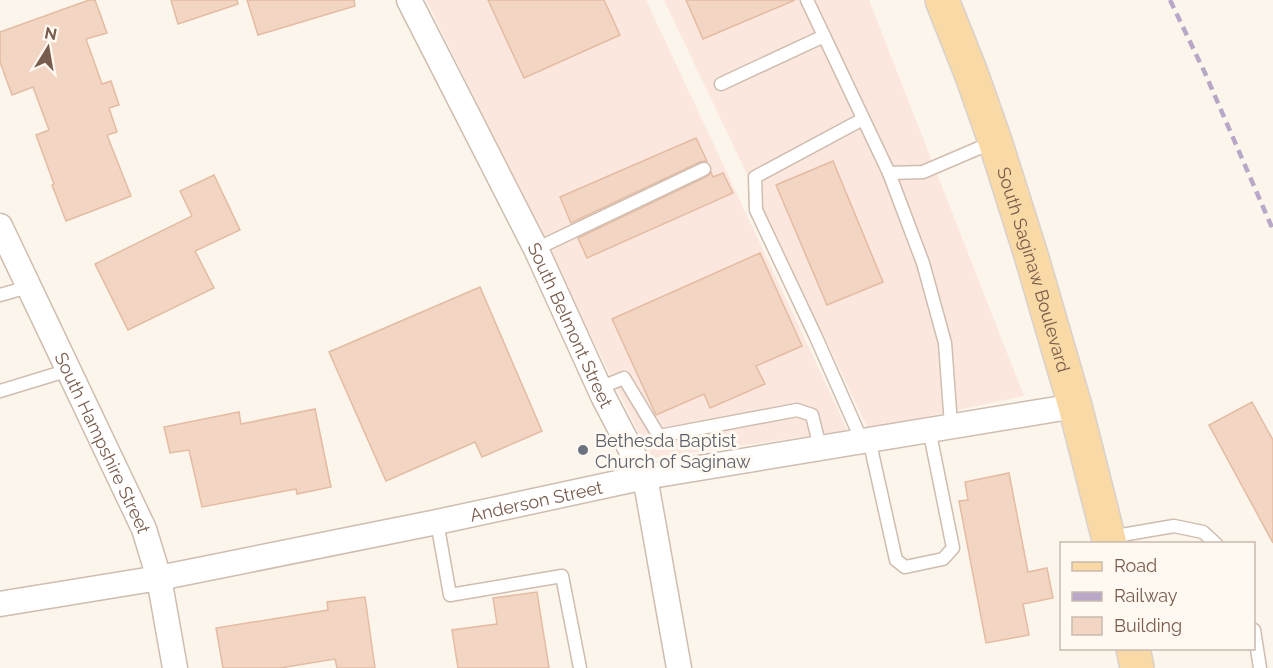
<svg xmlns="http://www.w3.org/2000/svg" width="1273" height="668" font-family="Raleway,sans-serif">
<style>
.commercial{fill:#fce7df}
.building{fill:#f2d5c2;stroke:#e4bba3;stroke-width:1.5}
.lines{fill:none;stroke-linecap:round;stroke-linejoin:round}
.lane-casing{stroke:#cfbdaf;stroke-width:15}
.street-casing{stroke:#cfbdaf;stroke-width:27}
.primary-casing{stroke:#d9d1cd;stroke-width:36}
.lane{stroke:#fff;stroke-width:12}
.street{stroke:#fff;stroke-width:24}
.primary{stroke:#f9d9a5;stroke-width:33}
.rail{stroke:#b9a7c8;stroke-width:4.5;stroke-dasharray:9 6;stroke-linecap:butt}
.worship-dot{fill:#6b7280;stroke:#fff9f1;stroke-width:2}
.labels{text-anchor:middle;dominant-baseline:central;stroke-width:6;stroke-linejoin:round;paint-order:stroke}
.street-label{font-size:18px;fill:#785c4d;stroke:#fff9f1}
.worship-label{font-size:18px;fill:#5b616d;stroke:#fff9f1;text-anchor:start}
</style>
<rect width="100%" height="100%" fill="#fcf5eb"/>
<!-- commercial -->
<g class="commercial">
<path d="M426,0H646L848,431L651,458Z"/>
<path d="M664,0H869L1024,396L868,429Z"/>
</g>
<!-- building -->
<g class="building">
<path d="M89,0H95L107,33L86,39L102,84L111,81L119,105L109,108L117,132L107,135L131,196L66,221L52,185L54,184L36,135L49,130L33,87L12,95L0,62V32Z"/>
<path d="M171,0H237L238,4L178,24Z"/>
<path d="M247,0H354L355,6L258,35Z"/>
<path d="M488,0H604L620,35L524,78Z"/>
<path d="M686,0H795L703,39Z"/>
<path d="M696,138L707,161L700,162L571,223L560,197Z"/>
<path d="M833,161L883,282L827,305L776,185Z"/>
<path d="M711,172L713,177L723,173L733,193L587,258L578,238L708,176Z"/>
<path d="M214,175L240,230L195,251L214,288L128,330L95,264L192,216L180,191Z"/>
<path d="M760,253L802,346L756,366L765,384L710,408L704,394L656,415L612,319Z"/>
<path d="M480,287L542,431L482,457L475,442L386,481L329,352Z"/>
<path d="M1252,402L1273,440V543L1209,425Z"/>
<path d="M315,409L331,487L297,494L296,489L202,507L189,450L170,453L164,427L239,412L241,424Z"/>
<path d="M1009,473L1028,572L1047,568L1053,598L1023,604L1029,635L986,643L959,501L968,500L965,482Z"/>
<path d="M537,592L549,668H458L452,630L497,624L493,598Z"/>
<path d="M365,597L375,668H337L335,659L280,668H223L216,628L328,610L327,602Z"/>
</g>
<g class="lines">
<defs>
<g id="lane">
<path d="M807,0L889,173L923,172L993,142"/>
<path d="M721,84L824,36"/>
<path d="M889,173L923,263L945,343L951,425"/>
<path d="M536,249L704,169"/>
<path d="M0,295L28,287"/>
<path d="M599,388L624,378L659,436L797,410L812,415L820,447"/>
<path d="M0,391L69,370"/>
<path d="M869,439L896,560L905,567L943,559L953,548L929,429"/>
<path d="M862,441L815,335L756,210L755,177L863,119"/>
<path d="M437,522L450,595L562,576L580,668"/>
<path d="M1110,537L1174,526L1203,532L1216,544"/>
<path d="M1254,630L1260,668"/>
</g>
<g id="street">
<path id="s1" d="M409,0L536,249L603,396L645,477L679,668"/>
<path id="s2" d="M0,226L144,529L159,578L175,668"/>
<path id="s3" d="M0,604L159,578L437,522L645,477L1075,406"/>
</g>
<g id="primary">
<path id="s4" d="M942,0L971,73L995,141L1031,255L1075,406L1110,544"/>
<path d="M1133,648L1137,668"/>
</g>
</defs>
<!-- lane casing -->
<use href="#lane" class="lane-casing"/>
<!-- street casing -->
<use href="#street" class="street-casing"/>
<!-- primary casing -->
<use href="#primary" class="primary-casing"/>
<!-- lane -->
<use href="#lane" class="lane"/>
<!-- street -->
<use href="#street" class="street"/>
<!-- primary -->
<use href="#primary" class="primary"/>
<!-- rail -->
<path class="rail" d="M1170,0L1205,73L1273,230"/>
</g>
<!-- markers -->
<circle class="worship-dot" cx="583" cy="450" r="6"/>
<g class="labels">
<!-- street labels -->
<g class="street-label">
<text stroke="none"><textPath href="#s4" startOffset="285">South Saginaw Boulevard</textPath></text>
<text stroke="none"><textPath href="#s1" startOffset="363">South Belmont Street</textPath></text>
<text stroke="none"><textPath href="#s2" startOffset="240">South Hampshire Street</textPath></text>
<text stroke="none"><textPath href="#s3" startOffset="546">Anderson Street</textPath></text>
</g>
<!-- worship labels -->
<g class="worship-label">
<text x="595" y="440">Bethesda Baptist<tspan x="595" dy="21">Church of Saginaw</tspan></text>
</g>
</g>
<!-- legend -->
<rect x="1060" y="542" width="195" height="108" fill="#fff9f1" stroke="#c9baaf" stroke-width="1.5"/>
<rect x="1072" y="562" width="30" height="9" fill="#f9d9a5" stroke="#c9baaf" stroke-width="1.5"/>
<text x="1114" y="572" font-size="18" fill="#785c4d">Road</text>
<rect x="1072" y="592" width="30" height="9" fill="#b9a7c8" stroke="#c9baaf" stroke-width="1.5"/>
<text x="1114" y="602" font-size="18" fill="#785c4d">Railway</text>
<rect x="1072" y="617" width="30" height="18" fill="#f2d5c2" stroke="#c9baaf" stroke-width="1.5"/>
<text x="1114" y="632" font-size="18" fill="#785c4d">Building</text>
<!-- north arrow -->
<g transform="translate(48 48) rotate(11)" stroke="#fff9f1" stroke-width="4.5" paint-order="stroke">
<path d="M0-4.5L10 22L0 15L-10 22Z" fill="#785c4d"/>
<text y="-9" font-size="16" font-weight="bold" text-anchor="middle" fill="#785c4d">N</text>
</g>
</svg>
